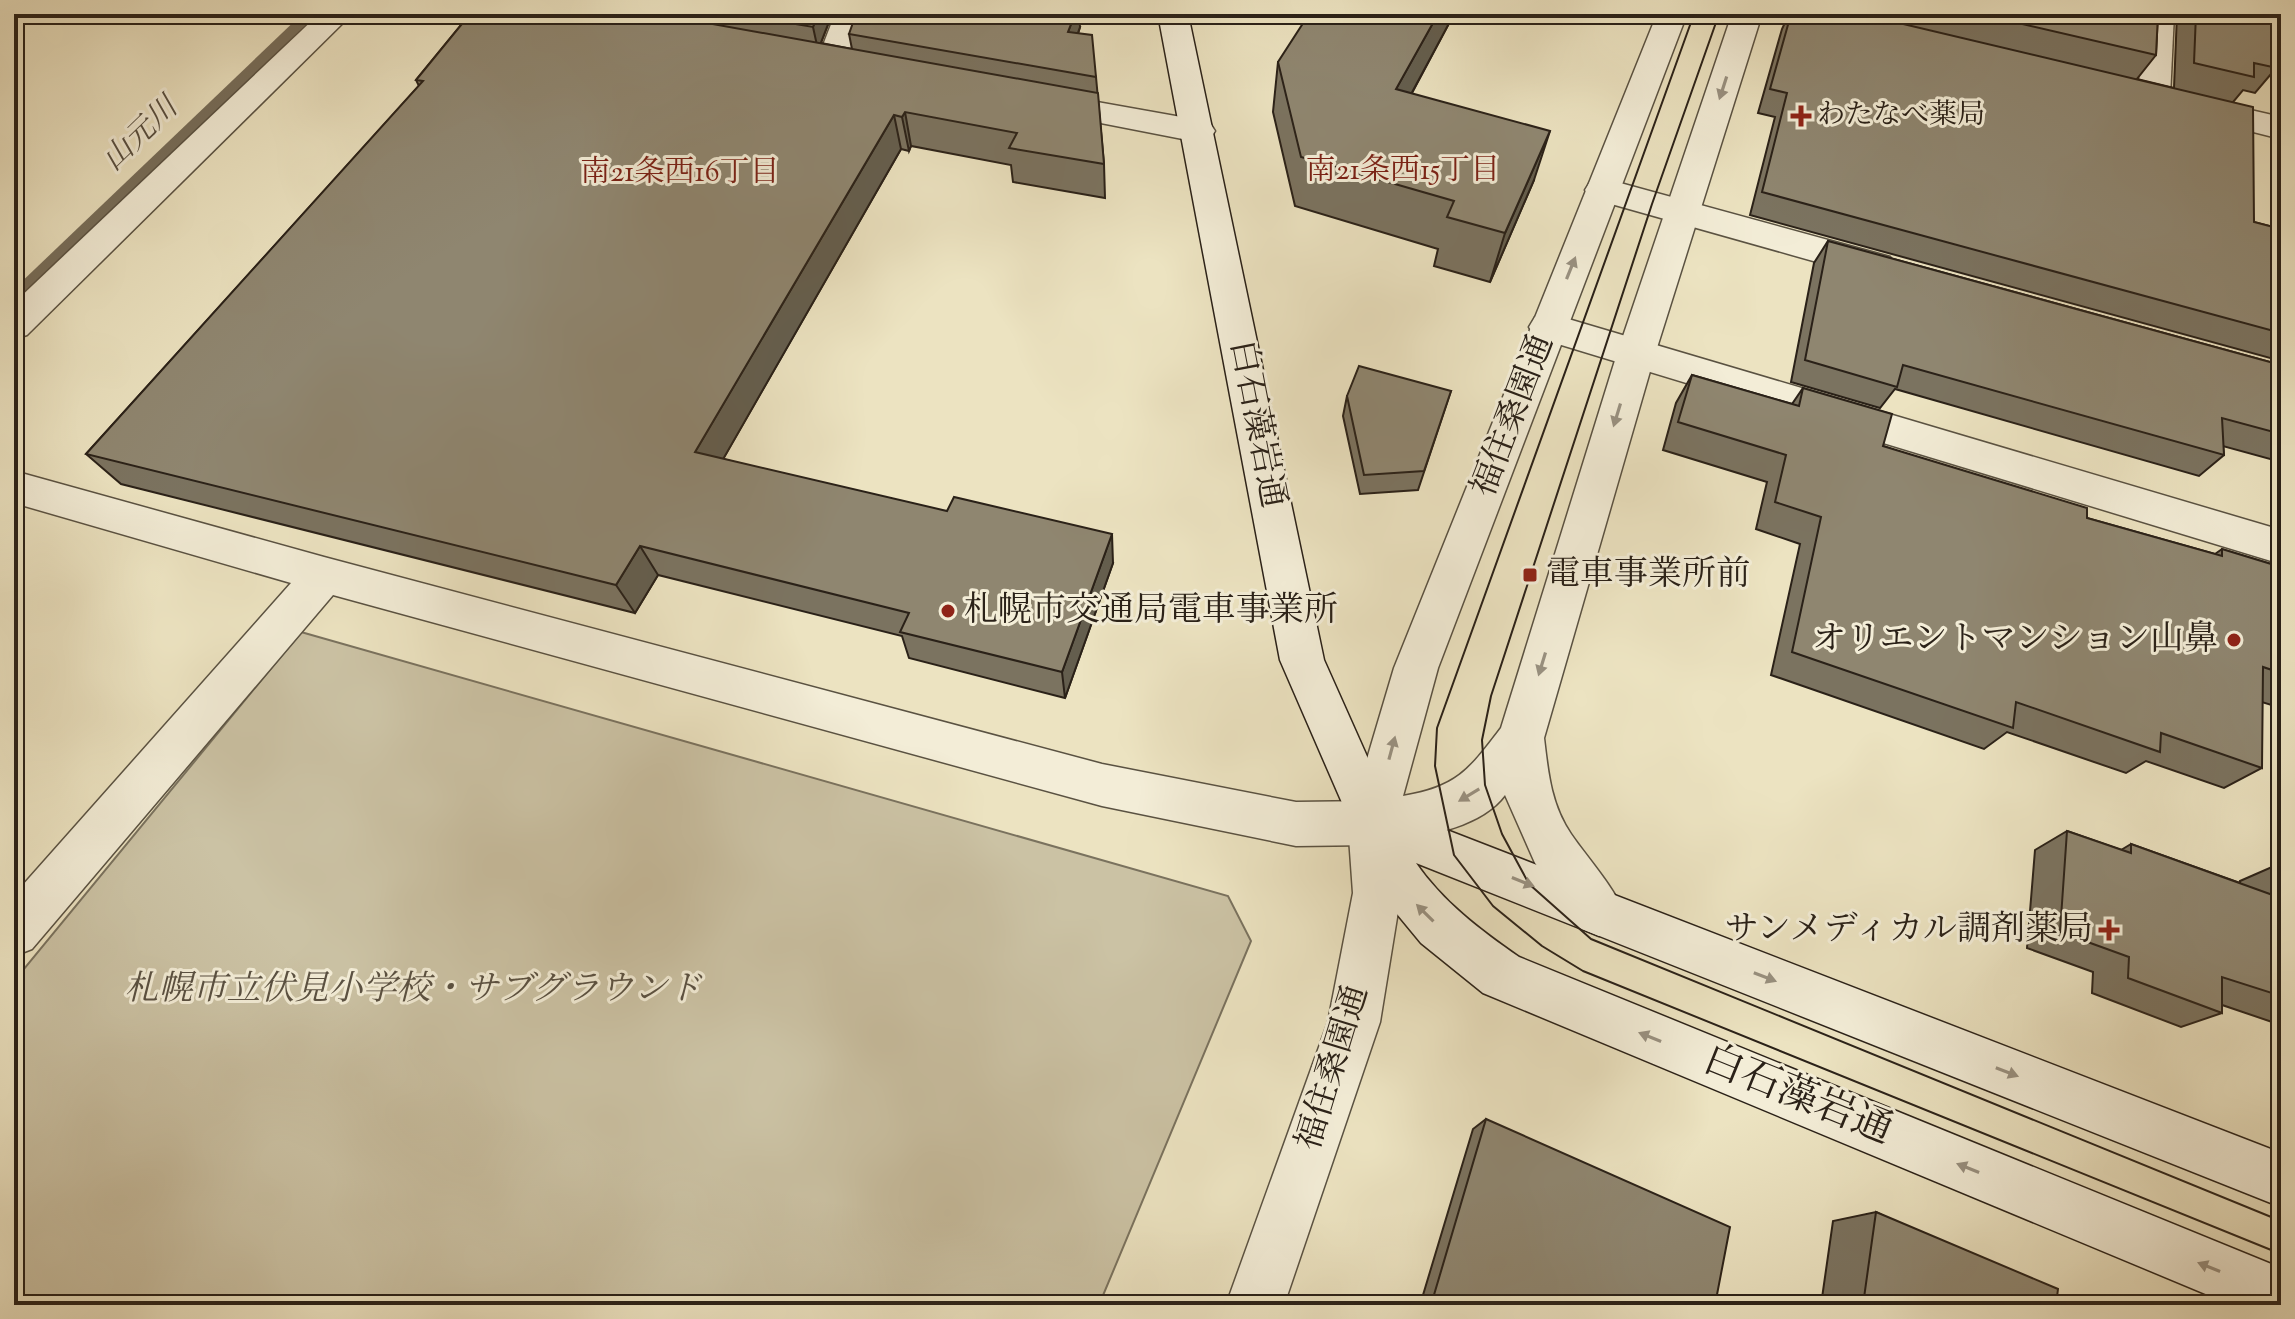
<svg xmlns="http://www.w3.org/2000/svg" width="2295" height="1319" font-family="'Sorts Mill Goudy','Noto Serif JP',serif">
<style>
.green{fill:#cbc2a4;stroke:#7a725e;stroke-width:2}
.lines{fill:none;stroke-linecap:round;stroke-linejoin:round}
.stream{fill:#776e5b;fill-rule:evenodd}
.minor-casing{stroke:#5a5242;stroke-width:3}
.tertiary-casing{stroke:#5a5242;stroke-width:3}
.secondary-casing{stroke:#2a2118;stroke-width:3}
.minor{fill:#f3edd7;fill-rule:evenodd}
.tertiary{fill:#f3edd7;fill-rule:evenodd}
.secondary{fill:#f3edd7;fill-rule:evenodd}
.tram{stroke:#2a2118;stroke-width:2}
.wall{fill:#7b7360;stroke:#2a2118;stroke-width:2}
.shaded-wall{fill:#645e4e;stroke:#2a2118;stroke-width:2}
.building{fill:#8f8670;stroke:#2a2118;stroke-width:2}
.oneway{fill:#999181}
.poi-dot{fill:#8f2418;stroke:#f3edd7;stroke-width:3}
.labels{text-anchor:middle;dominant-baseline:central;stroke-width:6;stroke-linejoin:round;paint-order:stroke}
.far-poi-label{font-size:28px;fill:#2a2118;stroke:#f3edd7;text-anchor:start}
.far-water-label{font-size:30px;font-style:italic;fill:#574e3f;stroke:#f3edd7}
.far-neighbourhood-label{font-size:30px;fill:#7a1f14;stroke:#f3edd7}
.street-label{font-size:34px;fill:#2a2118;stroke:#f3edd7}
.poi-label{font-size:34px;fill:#2a2118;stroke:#f3edd7;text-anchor:start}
.park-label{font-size:34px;font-style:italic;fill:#5a5142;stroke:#f3edd7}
.near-street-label{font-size:40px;fill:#2a2118;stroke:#f3edd7}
</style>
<rect width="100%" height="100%" fill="#ece3c1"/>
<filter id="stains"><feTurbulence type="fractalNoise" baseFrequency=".0025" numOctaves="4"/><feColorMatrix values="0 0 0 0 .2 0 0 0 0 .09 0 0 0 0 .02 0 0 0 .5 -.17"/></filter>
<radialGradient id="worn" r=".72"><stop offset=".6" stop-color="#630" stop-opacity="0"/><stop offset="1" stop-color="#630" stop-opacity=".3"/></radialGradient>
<!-- green -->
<path class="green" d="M301,632L1228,896L1251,941L1099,1305H31L14,1295V981Z"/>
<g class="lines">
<!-- stream -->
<path class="stream" d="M302,14H317L20,303L14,305V289Z"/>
<defs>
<g id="minor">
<path d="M319,14H352L27,335L14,339V303Z"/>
<path d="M835,14H865L847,66L842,73L831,76L820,73L815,66Z"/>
<path d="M2144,14H2174L2170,97L2165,104L2154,107L2143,104L2138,97Z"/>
<path d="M1041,92L1198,120L1210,123L1215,131L1210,139L1198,142L1029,109L1025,102L1029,95Z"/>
<path d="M2194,97L2281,117V139L2182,114L2178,107L2182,100Z"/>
<path d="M1602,178L1890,257L1895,266L1890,275L1877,279L1590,198L1585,190L1590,182Z"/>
<path d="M1548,313L2281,530V564L1535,337L1529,327L1535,317Z"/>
<path d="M14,471L324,557L1102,764L1296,802L1372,801L1389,807L1396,823L1389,839L1372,845L1296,846L1102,806L333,595L32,949L14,956V895L291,583L14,503Z"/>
</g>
<path id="tertiary" d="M1657,14H1687L1438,668L1403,796C1457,787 1469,770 1501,728L1617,354L1732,14H1762L1655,354L1544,738C1548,772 1551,805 1571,834C1589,860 1611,883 1624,912L1616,929L1599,936L1582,929L1535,863L1505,795C1482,826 1431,835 1396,841L1401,893L1380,1022L1284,1305H1226L1328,1022L1353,893L1348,823L1394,668Z"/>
<path id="secondary" d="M1158,14H1188L1324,660L1390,808L2281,1153V1207L1416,863C1443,902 1480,930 1519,957L2281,1268V1305H2232L1483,993L1421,943L1383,897L1280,660Z"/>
</defs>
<!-- minor casing -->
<use href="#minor" class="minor-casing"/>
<!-- tertiary casing -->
<use href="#tertiary" class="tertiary-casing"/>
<!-- secondary casing -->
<use href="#secondary" class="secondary-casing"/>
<!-- minor -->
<use href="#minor" class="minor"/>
<!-- tertiary -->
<use href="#tertiary" class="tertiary"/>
<!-- secondary -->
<use href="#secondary" class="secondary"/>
<!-- tram -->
<g class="tram">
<path d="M1694,14L1437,728L1435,766L1454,855L1493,906L1542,946L1583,971L2281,1254"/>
<path d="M1719,14L1652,204L1491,696L1482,740L1485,785L1502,834L1529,884L1591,939L2281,1221"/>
</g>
</g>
<!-- wall -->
<g class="wall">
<path d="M470,14H832L821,43L852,49L849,34L1080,27L1078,34L1096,77L1104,164L1105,198L1013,182L1011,165L911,146L909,151L901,149L723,459L1113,563L1065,698L909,658L902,636L658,575L635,613L121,484L86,454L419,86L416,80Z"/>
<path d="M1454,14L1412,93L1534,180L1490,282L1434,266L1438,249L1295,206L1273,112L1278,62Z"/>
<path d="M1789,14H2158L2156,55L2137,79L2174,88L2177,14H2281V77L2271,74L2255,93L2243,90L2233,102L2254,222L2281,229V361L1750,215L1775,117L1758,113L1782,29Z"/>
<path d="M1828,241L2281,365V462L2223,446L2224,455L2199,476L1895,389L1880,408L1791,382L1814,263Z"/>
<path d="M1692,375L1792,404L1803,388L1883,446L2087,518L2215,554L2222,549L2281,567V708L2262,702V768L2224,788L2146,761L2126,773L2007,732L1984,749L1771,675L1800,544L1756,529L1767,482L1663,450L1676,403Z"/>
<path d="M1451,391L1418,490L1360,494L1343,416L1347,396Z"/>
<path d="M2067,831L2121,850L2131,844L2240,883V881L2281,863V1025L2222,1005V1013L2181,1027L2092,993L2093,972L2027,948L2035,850Z"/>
<path d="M1486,1119L1715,1305H1420L1473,1129Z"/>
<path d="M1876,1212L2056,1305H1821L1833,1221Z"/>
</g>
<!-- shaded-wall -->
<g class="shaded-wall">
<path d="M818,14H832L818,50L813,27Z"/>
<path d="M1075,14H1079L1080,27L1070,55L1068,32Z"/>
<path d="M1438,14H1454L1387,139L1396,89Z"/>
<path d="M905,112L911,146L909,151L902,117Z"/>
<path d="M894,115L901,149L710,482L695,452Z"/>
<path d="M1550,131L1534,180L1490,282L1505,233Z"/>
<path d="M1112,534L1113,563L1065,698L1062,672Z"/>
<path d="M640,546L658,575L635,613L616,585Z"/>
</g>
<!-- building -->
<g class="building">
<path d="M470,14H657L1098,93L1104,164L1009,148L1017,133L905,112L902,117L894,115L695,452L947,511L954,497L1112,534L1062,672L900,632L909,613L640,546L616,585L86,454L423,81L416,80Z"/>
<path d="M735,14H818L813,27Z"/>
<path d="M856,14H1075L1068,32L1092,35L1096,77L849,34Z"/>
<path d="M1309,14H1438L1396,89L1550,131L1505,233L1447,217L1454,201L1301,157L1278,62Z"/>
<path d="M1791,14H1861L2253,107L2254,222L2281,229V333L1762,192L1787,93L1770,89Z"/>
<path d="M1979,14H2158L2156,55Z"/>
<path d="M2196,14H2281V46L2275,45L2277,68L2254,63V77L2194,63Z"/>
<path d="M1828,241L2281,365V434L2222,418L2224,455L1903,365L1897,387L1805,360Z"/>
<path d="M1359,366L1451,391L1424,471L1364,475L1347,396Z"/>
<path d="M1692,375L1799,406L1803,388L1892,414L1883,446L2087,508V518L2222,556V549L2281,567V673L2263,667L2262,768L2161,733L2160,752L2016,702L2013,728L1792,652L1821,517L1775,502L1786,455L1678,422Z"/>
<path d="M2067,831L2131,853V844L2281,898V996L2222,977V1013L2128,978L2129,957L2060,932Z"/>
<path d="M1486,1119L1730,1227L1715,1305H1431Z"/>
<path d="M1876,1212L2058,1289L2056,1305H1863Z"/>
</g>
<!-- one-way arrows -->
<defs><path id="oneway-solid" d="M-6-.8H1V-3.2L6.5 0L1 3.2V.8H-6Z" transform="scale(2)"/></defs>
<g class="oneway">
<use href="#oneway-solid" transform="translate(1723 88) rotate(108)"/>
<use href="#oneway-solid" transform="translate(1571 268) rotate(-68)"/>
<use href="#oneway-solid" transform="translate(1617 415) rotate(107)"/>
<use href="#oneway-solid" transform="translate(1542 664) rotate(107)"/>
<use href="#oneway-solid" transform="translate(1392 748) rotate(-75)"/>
<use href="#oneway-solid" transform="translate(1469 795) rotate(149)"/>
<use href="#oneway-solid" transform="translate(1523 882) rotate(22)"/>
<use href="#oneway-solid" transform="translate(1425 913) rotate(-135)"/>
<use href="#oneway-solid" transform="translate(1765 977) rotate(21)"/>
<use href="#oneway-solid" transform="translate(1650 1037) rotate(-158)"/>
<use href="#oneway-solid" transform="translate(2007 1072) rotate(21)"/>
<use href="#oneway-solid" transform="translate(1968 1168) rotate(-158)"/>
<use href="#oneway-solid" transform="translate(2209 1267) rotate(-158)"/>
</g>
<!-- markers -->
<g class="poi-dot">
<path d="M1797 104h8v8h8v8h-8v8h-8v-8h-8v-8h8z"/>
<rect x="1522" y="567" width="16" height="16" rx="4"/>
<circle cx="948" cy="611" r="8"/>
<circle cx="2234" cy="640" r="8"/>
<path d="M2105 918h8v8h8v8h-8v8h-8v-8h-8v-8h8z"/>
</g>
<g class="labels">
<!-- far-poi labels -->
<g class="far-poi-label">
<text x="1817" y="116">わたなべ薬局</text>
</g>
<!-- far-water labels -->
<g class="far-water-label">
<text transform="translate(141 135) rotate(-44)">山元川</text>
</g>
<!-- far-neighbourhood labels -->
<g class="far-neighbourhood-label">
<text x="1403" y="171">南21条西15丁目</text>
<text x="680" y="173">南21条西16丁目</text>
</g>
<!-- street labels -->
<g class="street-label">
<text transform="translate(1514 416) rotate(-69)">福住桑園通</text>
<text transform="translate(1256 424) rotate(79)">白石藻岩通</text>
<text transform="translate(1334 1068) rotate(-73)">福住桑園通</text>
</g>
<!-- poi labels -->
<g class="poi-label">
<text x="1546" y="575">電車事業所前</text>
<text x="964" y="611">札幌市交通局電車事業所</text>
<text x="2218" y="640" text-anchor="end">オリエントマンション山鼻</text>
<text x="2093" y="930" text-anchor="end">サンメディカル調剤薬局</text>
</g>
<!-- park labels -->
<g class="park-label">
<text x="413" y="990">札幌市立伏見小学校・サブグラウンド</text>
</g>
<!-- near-street labels -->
<g class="near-street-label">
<text transform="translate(1797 1097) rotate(22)">白石藻岩通</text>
</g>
</g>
<!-- margin -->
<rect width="2295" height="1319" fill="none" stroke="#ece3c1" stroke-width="48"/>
<rect x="16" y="16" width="2263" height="1287" fill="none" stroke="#2a2118" stroke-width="4"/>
<rect x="24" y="24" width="2247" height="1271" fill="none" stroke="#2a2118" stroke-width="2"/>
<rect width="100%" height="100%" filter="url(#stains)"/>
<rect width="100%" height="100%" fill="url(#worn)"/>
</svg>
